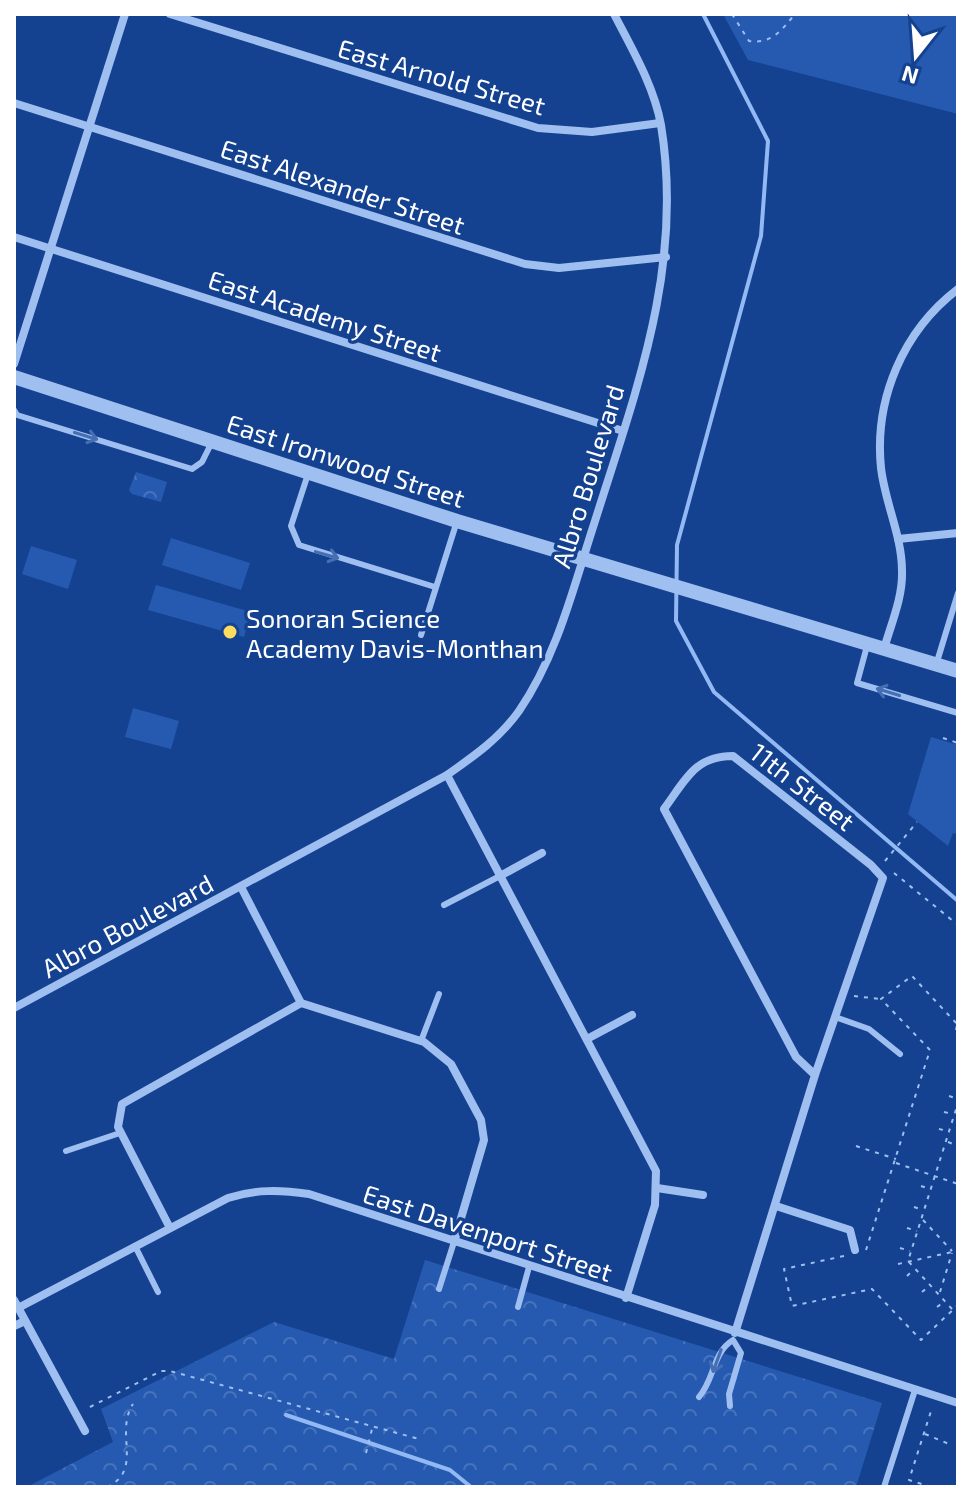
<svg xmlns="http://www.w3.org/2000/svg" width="972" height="1501" font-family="'Exo 2',sans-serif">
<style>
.grass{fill:#265ab0}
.park{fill:url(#park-crowns)}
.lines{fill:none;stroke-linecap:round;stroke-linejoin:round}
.stream{stroke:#92b9f4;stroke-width:4}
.path{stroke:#a0bff1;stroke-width:2;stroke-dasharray:4 6;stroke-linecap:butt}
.service{stroke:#a0bff1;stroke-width:6}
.minor{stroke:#a0bff1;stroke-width:8}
.tertiary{stroke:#a0bff1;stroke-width:14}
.oneway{stroke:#456eb3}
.poi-dot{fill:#ffdc60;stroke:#144291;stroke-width:3}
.labels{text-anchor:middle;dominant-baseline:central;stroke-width:7;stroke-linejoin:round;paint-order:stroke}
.street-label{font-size:26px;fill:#fff;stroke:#144291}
.poi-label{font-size:26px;fill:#fff;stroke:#144291;text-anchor:start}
</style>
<defs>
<pattern id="park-crowns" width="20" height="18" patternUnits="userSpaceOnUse" patternTransform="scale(2)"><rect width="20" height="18" fill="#265ab0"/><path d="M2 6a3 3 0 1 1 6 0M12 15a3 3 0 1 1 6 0" fill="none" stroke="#4773bc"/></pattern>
</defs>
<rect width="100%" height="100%" fill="#144291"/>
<!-- grass -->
<g class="grass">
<path d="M723,14H958V114L748,60Z"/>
<path d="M171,538L250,563L241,590L162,565Z"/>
<path d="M31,546L77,560L68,589L22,574Z"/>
<path d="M156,585L251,612L244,637L148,610Z"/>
<path d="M133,708L179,721L171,749L125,737Z"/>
<path d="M931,737L958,745V834L953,833L948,846L908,814Z"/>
</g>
<!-- park -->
<g class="park">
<path d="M136,472L167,482L161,502L132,494L129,490Z"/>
<path d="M425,1260L882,1403L856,1487H27L113,1442L101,1409L274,1322L394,1359Z"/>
</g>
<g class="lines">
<!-- stream -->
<g class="stream">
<path d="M703,14L768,141L761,236L677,545L676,621L714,692L958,901"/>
<path d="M286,1415L450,1470L471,1487"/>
</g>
<!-- path -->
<g class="path">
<path d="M732,14L749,41C772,44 781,31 795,14"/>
<path d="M943,738L958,743"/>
<path d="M885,861L917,822"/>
<path d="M894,873L958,925"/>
<path d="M854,996L880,999"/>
<path d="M956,1030L958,1020"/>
<path d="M957,1073L958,1074"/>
<path d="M949,1096L958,1099"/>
<path d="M944,1112L953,1114"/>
<path d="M939,1129L948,1131"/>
<path d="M948,1142L958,1146"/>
<path d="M856,1146L896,1159"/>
<path d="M896,1163L958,1184"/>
<path d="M921,1186L930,1189"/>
<path d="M914,1207L923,1210"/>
<path d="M923,1220L952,1251"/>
<path d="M907,1228L917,1231"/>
<path d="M900,1248L910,1251"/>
<path d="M866,1250L930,1050L881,999L912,976L958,1025"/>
<path d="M844,1256L784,1269L792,1306L872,1289L921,1340L958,1305"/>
<path d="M898,1264L952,1252"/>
<path d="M907,1276L914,1269"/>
<path d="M922,1292L929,1286"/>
<path d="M940,1292L952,1253"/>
<path d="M937,1307L944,1302"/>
<path d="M952,1309L908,1261L958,1103"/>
<path d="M90,1407L161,1371H170L419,1439"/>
<path d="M925,1434L949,1444"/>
<path d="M366,1453L372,1429"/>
<path d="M107,1487C144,1470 114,1433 133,1404"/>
<path d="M931,1487L909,1480L932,1408"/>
</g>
<!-- service -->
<g class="service">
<path d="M14,410L17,415L192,469L202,462L212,442"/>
<path d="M308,474L291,526L299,545L435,587"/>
<path d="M421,635L457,521"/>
<path d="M867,646L857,683L958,713"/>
<path d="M936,665L958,593"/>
<path d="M444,905L500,876"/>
<path d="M835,1017L869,1029L900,1054"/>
<path d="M421,1041L439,994"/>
<path d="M66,1151L120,1133"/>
<path d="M135,1246L158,1292"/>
<path d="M439,1289L454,1242"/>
<path d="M518,1307L529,1267"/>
<path d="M699,1397C715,1379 712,1353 733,1340L741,1353L729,1394L730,1406"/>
<path d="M884,1487L915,1390"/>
</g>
<!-- minor -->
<g class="minor">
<path d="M170,14L538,128L592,132L660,123"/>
<path d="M14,103L525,264L559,268L666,257"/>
<path d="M14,237L623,431"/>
<path d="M14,364L125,14"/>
<path d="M898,539L958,533"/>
<path d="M884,649C891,624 903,597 902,571C902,536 885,503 881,468C874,399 903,331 958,289"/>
<path d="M447,775L656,1171L655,1205L626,1298"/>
<path d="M500,876L542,853"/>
<path d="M241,887L301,1003L424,1042L451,1064L481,1120L484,1140L454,1242"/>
<path d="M14,1008L447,775C474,756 499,739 519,711C558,654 574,585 595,521C637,388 684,266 661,125C654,86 632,49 614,14"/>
<path d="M587,1039L632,1015"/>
<path d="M657,1188L703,1195"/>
<path d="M776,1206L850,1230L855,1250"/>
<path d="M170,1228L118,1127L122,1104L301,1003"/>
<path d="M14,1300L85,1431"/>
<path d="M18,1308L228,1198C255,1189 281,1190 309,1194L958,1403"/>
<path d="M14,1326L25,1321"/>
<path d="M735,1333L815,1075L883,878L871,865L733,756C694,756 685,781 664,809L796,1057L815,1075"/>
</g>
<!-- tertiary -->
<path class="tertiary" d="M14,377L457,521L958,671"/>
</g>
<!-- one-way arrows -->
<defs><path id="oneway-shaft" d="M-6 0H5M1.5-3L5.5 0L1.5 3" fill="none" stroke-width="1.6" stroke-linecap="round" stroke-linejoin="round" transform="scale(2)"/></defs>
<g class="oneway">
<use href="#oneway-shaft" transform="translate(86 436) rotate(17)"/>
<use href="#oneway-shaft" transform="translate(327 555) rotate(16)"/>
<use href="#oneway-shaft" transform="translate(888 692) rotate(-163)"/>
<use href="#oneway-shaft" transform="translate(717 1361) rotate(110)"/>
</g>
<!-- markers -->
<circle class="poi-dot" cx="230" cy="632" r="8"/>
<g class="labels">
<!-- street labels -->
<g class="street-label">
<text transform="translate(442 76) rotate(16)">East Arnold Street</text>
<text transform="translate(343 186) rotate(18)">East Alexander Street</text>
<text transform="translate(325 315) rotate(18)">East Academy Street</text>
<text transform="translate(346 460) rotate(18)">East Ironwood Street</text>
<text transform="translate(587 476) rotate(-73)">Albro Boulevard</text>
<text transform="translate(803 786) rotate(38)">11th Street</text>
<text transform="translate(127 925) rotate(-28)">Albro Boulevard</text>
<text transform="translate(488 1232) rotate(18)">East Davenport Street</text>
</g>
<!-- poi labels -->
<g class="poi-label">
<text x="246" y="617">Sonoran Science<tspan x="246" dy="30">Academy Davis-Monthan</tspan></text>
</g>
</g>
<!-- border -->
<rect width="972" height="1501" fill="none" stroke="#ffffff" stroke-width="32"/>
<!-- north arrow -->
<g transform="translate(916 56) rotate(197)" stroke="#144291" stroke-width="6" paint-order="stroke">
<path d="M0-6L14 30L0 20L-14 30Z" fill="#ffffff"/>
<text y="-12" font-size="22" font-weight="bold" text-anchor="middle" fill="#ffffff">N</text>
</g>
</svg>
